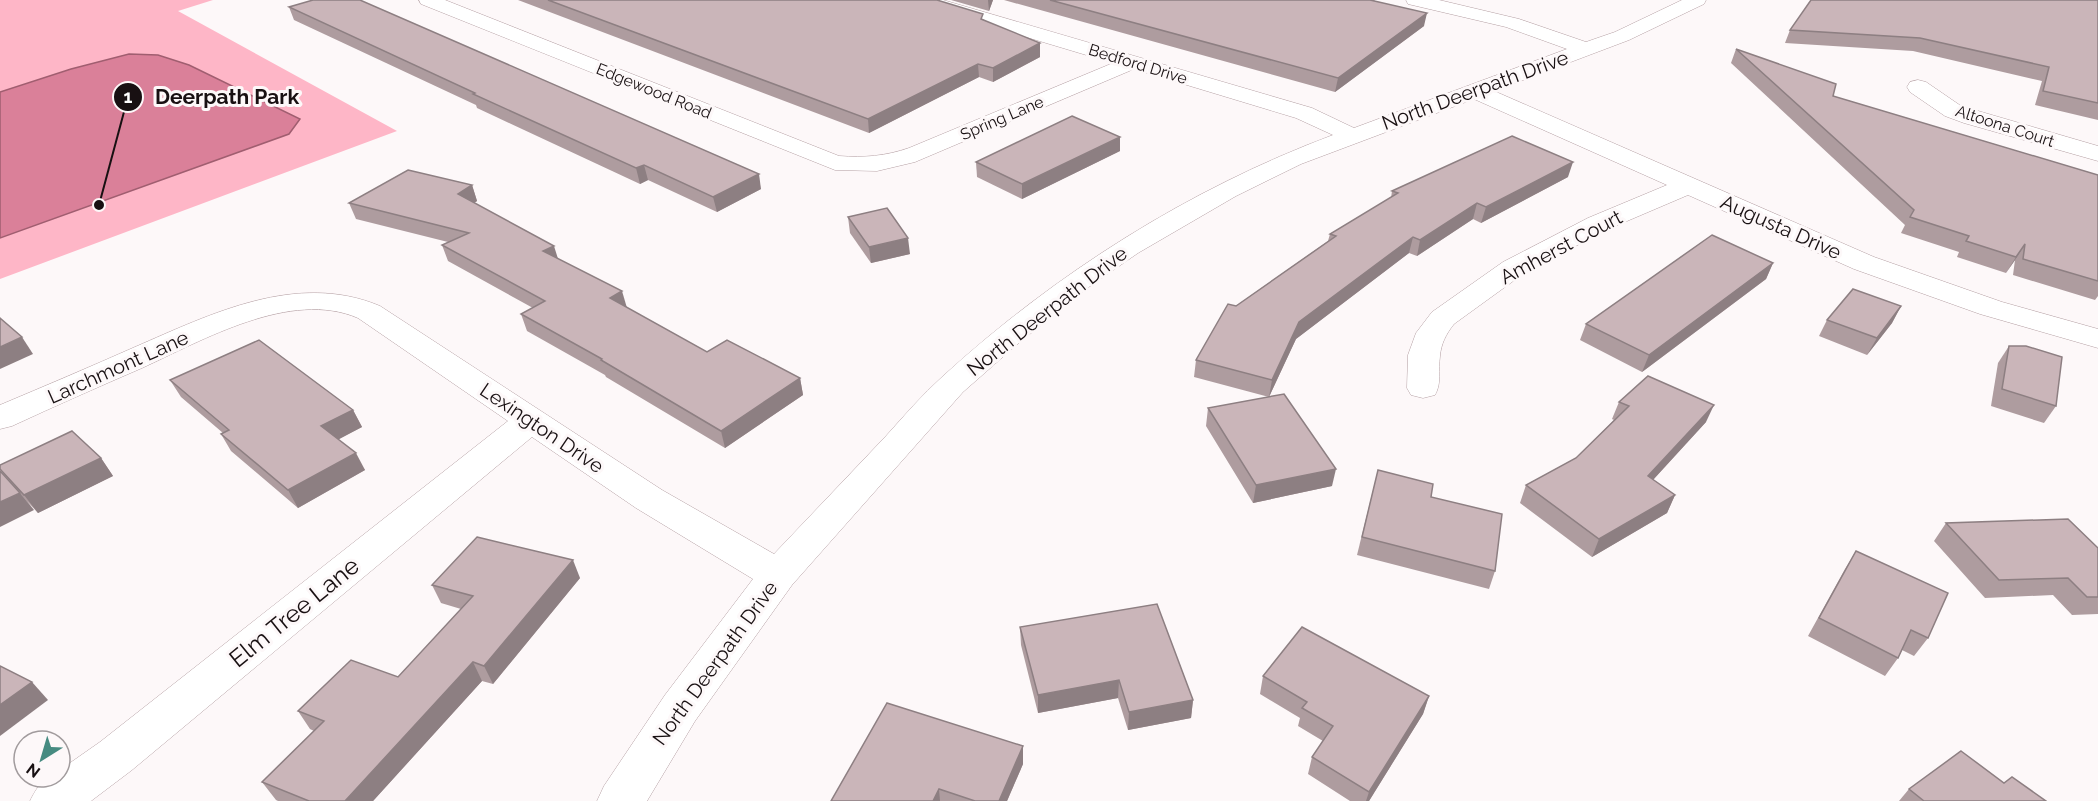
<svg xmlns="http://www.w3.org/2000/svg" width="2098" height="801" font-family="Raleway,sans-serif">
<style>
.green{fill:#feb6c7}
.water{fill:#da8099;stroke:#a05e70;stroke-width:1.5}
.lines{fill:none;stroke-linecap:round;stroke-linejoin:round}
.minor-casing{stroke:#b5a0a4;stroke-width:1}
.minor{fill:#fff;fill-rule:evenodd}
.wall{fill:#ae9c9f}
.shaded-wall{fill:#8d7f82}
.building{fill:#cab5b9;stroke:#8d7f82;stroke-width:1.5}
.labels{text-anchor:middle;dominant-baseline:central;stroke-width:6;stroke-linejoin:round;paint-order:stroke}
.far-street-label{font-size:16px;fill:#181012;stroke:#fdf8f9}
.street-label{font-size:20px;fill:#181012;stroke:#fdf8f9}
.near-street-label{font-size:24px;fill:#181012;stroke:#fdf8f9}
.leader{fill:none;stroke:#181012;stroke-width:2}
.callout-dot{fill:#181012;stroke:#fdf8f9;stroke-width:2}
.mark-label{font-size:18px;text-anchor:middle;font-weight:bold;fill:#fff}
.callout-label{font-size:21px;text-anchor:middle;font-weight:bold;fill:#181012;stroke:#fdf8f9;stroke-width:6;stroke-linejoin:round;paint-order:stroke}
</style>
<rect width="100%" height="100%" fill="#fdf8f9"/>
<!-- green -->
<path class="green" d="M0,0H213L178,11L397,131L0,279Z"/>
<!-- water -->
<path class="water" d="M129,54L158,55L189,65L300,119L289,134L0,238V92L71,69Z"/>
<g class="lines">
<defs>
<g id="minor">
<path d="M419,0H445L839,156C864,158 886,156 909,148L1113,63L916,4L914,0H943L1312,108L1354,128L1567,49L1506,27L1408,4L1406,0H1439L1519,19L1586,42L1615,32L1682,0H1706L1704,4L1629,40L1494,91L1874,257L2002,302L2098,329V348L1980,314L1854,269L1688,195L1606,230L1523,274L1454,324C1446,334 1441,344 1440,356C1438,370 1442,383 1435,395L1423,398L1411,395L1407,388L1408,355L1416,333L1432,312L1503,262L1588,218L1667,185L1474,99L1301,164L1236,196L1138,253L1086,289L1020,342L963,392L792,585L695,721L647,801H597L604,786L665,695L753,579L636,508L532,437L132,770L91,801H30C37,787 43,777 60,777V770L100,742L508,421L358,318C291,289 203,340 142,368C98,387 55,406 12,426L0,429V405C45,386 90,367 135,347C211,314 297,271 380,306L662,490L774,554C811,515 849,475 886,436C904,416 922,395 942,377C1056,273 1189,189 1333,135L1296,118L1134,69L915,162L877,171L835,170L421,4Z"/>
<path d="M1918,80L1926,82L1961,106L2098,146V161L1964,123L1945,116L1910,92L1907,87L1910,82Z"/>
</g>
</defs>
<!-- minor casing -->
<use href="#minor" class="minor-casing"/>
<!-- minor -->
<use href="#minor" class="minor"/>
</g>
<!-- wall -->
<g class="wall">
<path d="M518,0H937L983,19L1040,57L993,82L979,77L869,133Z"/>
<path d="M951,0H993L989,11Z"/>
<path d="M1004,0H1375L1374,1L1424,26L1335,92Z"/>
<path d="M2098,0V120L2035,105L2042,81L1913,51L1785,43L1790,30Z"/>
<path d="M289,7L761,189L717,212L648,180L640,184L477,108L476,105L294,20Z"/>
<path d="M1736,49L1833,96L2098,175V296L2095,300L2013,275L2015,260L2006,273L1957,257L1959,252L1901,233L1905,225L1731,63Z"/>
<path d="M1120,151L1022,199L977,177L976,162Z"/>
<path d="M1568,177L1481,223L1473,219L1417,256L1409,253L1296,339L1269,397L1332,486L1253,503L1206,426L1208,408L1269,397L1194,377L1196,360L1236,306L1328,241L1330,234L1391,198L1392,191Z"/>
<path d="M472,185L477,201L474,203L558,259L627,308L707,352L800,378L803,395L725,448L606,377L605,375L527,331L521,314L533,308L448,261L442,245L448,242L356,219L349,203Z"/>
<path d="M848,217L910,254L871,263L850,233Z"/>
<path d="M1773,263L1766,279L1642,372L1580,340L1586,324Z"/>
<path d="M1901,306L1892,323L1867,355L1819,336L1827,320Z"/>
<path d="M2009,346L2056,406L2044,423L1991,406L1998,363Z"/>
<path d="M170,380L353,410L362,427L338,439L365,470L298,508L231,451L221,434L223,433L181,397Z"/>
<path d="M1619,402L1706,422L1653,480L1675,495L1667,513L1592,557L1520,503L1526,485L1576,458L1614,420L1612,419Z"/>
<path d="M101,458L113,476L38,513L27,501L34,510L0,470Z"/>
<path d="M1378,470L1431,497L1495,571L1489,589L1357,555Z"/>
<path d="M1946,523L2098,548V614L2072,615L2053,595L1985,598L1934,541Z"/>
<path d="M1856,551L1928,638L1914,656L1902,650L1898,658L1885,676L1808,636L1845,569Z"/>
<path d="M580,578L493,684L482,681L373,801H278L276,800L262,782L314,731L310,729L298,711L398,677L461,609L441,603L432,585Z"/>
<path d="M1020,627L1193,700L1191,718L1128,730L1118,698L1038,713L1021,645Z"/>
<path d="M1263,676L1429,696L1423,714L1369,801H1350L1308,774L1312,757L1323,741L1298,726L1300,718L1260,694Z"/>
<path d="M1023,746V764L1007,801H831Z"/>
<path d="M2004,783L2046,801H1899L1909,789Z"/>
</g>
<!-- shaded-wall -->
<g class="shaded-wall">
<path d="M988,0H993L989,11Z"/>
<path d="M1427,13L1424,26L1335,92L1338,78Z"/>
<path d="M1040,43V57L993,82V68Z"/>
<path d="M978,64L979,77L869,133L868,119Z"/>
<path d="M1120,137V151L1022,199V184Z"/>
<path d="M1573,162L1568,177L1481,223L1486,207Z"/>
<path d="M644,165L648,180L640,184L636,168Z"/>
<path d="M759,174L761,189L717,212L713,197Z"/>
<path d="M472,185L477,201L463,210L458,194Z"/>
<path d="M1477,203L1473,219L1417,256L1420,240Z"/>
<path d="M1413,237L1409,253L1296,339L1269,397L1272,380L1299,322Z"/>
<path d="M908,238L910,254L871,263L869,247Z"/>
<path d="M2025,244L2015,260L2006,273L2016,257Z"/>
<path d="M554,246L559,262L543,251Z"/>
<path d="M1773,263L1766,279L1642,372L1649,355Z"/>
<path d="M622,291L627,308L610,298Z"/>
<path d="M1901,306L1892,323L1867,355L1877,338Z"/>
<path d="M22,337L33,354L0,369V347Z"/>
<path d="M800,378L803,395L725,448L721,431Z"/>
<path d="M1714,405L1706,422L1640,494L1648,476Z"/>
<path d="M353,410L362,427L330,444L321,426Z"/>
<path d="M356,453L365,470L298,508L288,490Z"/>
<path d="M101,458L113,476L38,513L24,495Z"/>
<path d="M1336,469L1332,486L1253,503L1256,485Z"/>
<path d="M20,493L34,510L0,527V502Z"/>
<path d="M1675,495L1667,513L1592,557L1599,539Z"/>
<path d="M573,560L580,578L493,684L484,666Z"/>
<path d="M473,662L482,681L373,801H345Z"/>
<path d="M1119,680L1118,698L1038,713V695Z"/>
<path d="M32,682L48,700L0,736V705Z"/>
<path d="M1429,696L1423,714L1369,801H1366L1369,792Z"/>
<path d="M1193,700L1191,718L1128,730L1129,712Z"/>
<path d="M1023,746V764L1007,801H999Z"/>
<path d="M939,789L940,801H933Z"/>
</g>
<!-- building -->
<g class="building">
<path d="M313,0H360L759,174L713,197L644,165L636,168L473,94L475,93L289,7Z"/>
<path d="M548,0H937L983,14L981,19L1040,43L993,68L978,64L868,119Z"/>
<path d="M1050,0H1370L1427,13L1338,78Z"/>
<path d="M1811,0H2098V103L2043,91L2049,67L1920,38L1790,30Z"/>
<path d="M1736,49L1836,84L1833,96L2098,175V281L2023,259L2025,244L2016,257L1966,241L1969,236L1910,217L1914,210Z"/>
<path d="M1072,116L1120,137L1022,184L976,162Z"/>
<path d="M1512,136L1573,162L1486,207L1477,203L1420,240L1413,237L1299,322L1272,380L1196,360L1228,304L1236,306L1336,236L1330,234L1398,193L1392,191Z"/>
<path d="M408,170L472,185L458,194L554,246L543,251L622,291L610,298L707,352L727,340L800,378L721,431L601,360L602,359L521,314L545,301L442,245L469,233L349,203Z"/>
<path d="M887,208L908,238L869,247L848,217Z"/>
<path d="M1712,235L1773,263L1649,355L1586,324Z"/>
<path d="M1853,289L1901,306L1877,338L1827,320Z"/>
<path d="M0,318L22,337L0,347Z"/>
<path d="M259,340L353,410L321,426L356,453L288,490L221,434L229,430L170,380Z"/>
<path d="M2009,346H2026L2062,357L2056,406L2002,389Z"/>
<path d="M1648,376L1714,405L1648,476L1675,495L1599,539L1526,485L1576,458L1629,406L1619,402Z"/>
<path d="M1284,394L1336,469L1256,485L1208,408Z"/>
<path d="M72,431L101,458L24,495L0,469V465Z"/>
<path d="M1378,470L1433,484L1431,497L1502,514L1495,571L1362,537Z"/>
<path d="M0,471L20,493L0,502Z"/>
<path d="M2068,519L2098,548V597H2087L2068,578L1999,580L1946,523Z"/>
<path d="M477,537L573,560L484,666L473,662L345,801H309L262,782L324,721L298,711L351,660L398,677L473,596L432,585Z"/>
<path d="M1856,551L1948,593L1928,638L1911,630L1898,658L1819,618Z"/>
<path d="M1157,604L1193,700L1129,712L1119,680L1038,695L1020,627Z"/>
<path d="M1302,627L1429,696L1369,792L1312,757L1333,726L1302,708L1307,702L1263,676Z"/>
<path d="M0,666L32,682L0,705Z"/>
<path d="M887,703L1023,746L999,801H975L939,789L933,801H831Z"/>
<path d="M1961,751L2004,783L2012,777L2046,801H1924L1909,789Z"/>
</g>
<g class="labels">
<!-- far-street labels -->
<g class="far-street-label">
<text transform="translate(1138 64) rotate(17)">Bedford Drive</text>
<text transform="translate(654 91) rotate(22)">Edgewood Road</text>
<text transform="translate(1002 118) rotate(-23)">Spring Lane</text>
<text transform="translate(2005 126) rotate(18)">Altoona Court</text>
</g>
<!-- street labels -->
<g class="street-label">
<text transform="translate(1475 90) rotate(-20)">North Deerpath Drive</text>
<text transform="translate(1781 227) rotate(24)">Augusta Drive</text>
<text transform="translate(1561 247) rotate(-28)">Amherst Court</text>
<text transform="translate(1047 311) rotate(-38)">North Deerpath Drive</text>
<text transform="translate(118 367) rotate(-24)">Larchmont Lane</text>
<text transform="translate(542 428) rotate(34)">Lexington Drive</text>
<text transform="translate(715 663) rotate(-54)">North Deerpath Drive</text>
</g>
<!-- near-street labels -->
<g class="near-street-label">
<text transform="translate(294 612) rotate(-39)">Elm Tree Lane</text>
</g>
</g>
<!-- callouts -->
<path class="leader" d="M99 205L128 97"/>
<g class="callout-dot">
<circle cx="99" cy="205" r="6"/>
<circle cx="128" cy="97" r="15"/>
</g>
<g class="mark-label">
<text x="128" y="103">1</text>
</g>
<g class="callout-label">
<text x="227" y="104">Deerpath Park</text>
</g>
<!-- north arrow -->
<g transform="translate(42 759) rotate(217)"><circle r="28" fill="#fdf8f9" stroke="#a19b9d" stroke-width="1.5"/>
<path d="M0-4.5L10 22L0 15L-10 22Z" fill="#468b81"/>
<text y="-9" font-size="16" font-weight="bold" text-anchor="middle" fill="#181012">N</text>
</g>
</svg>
